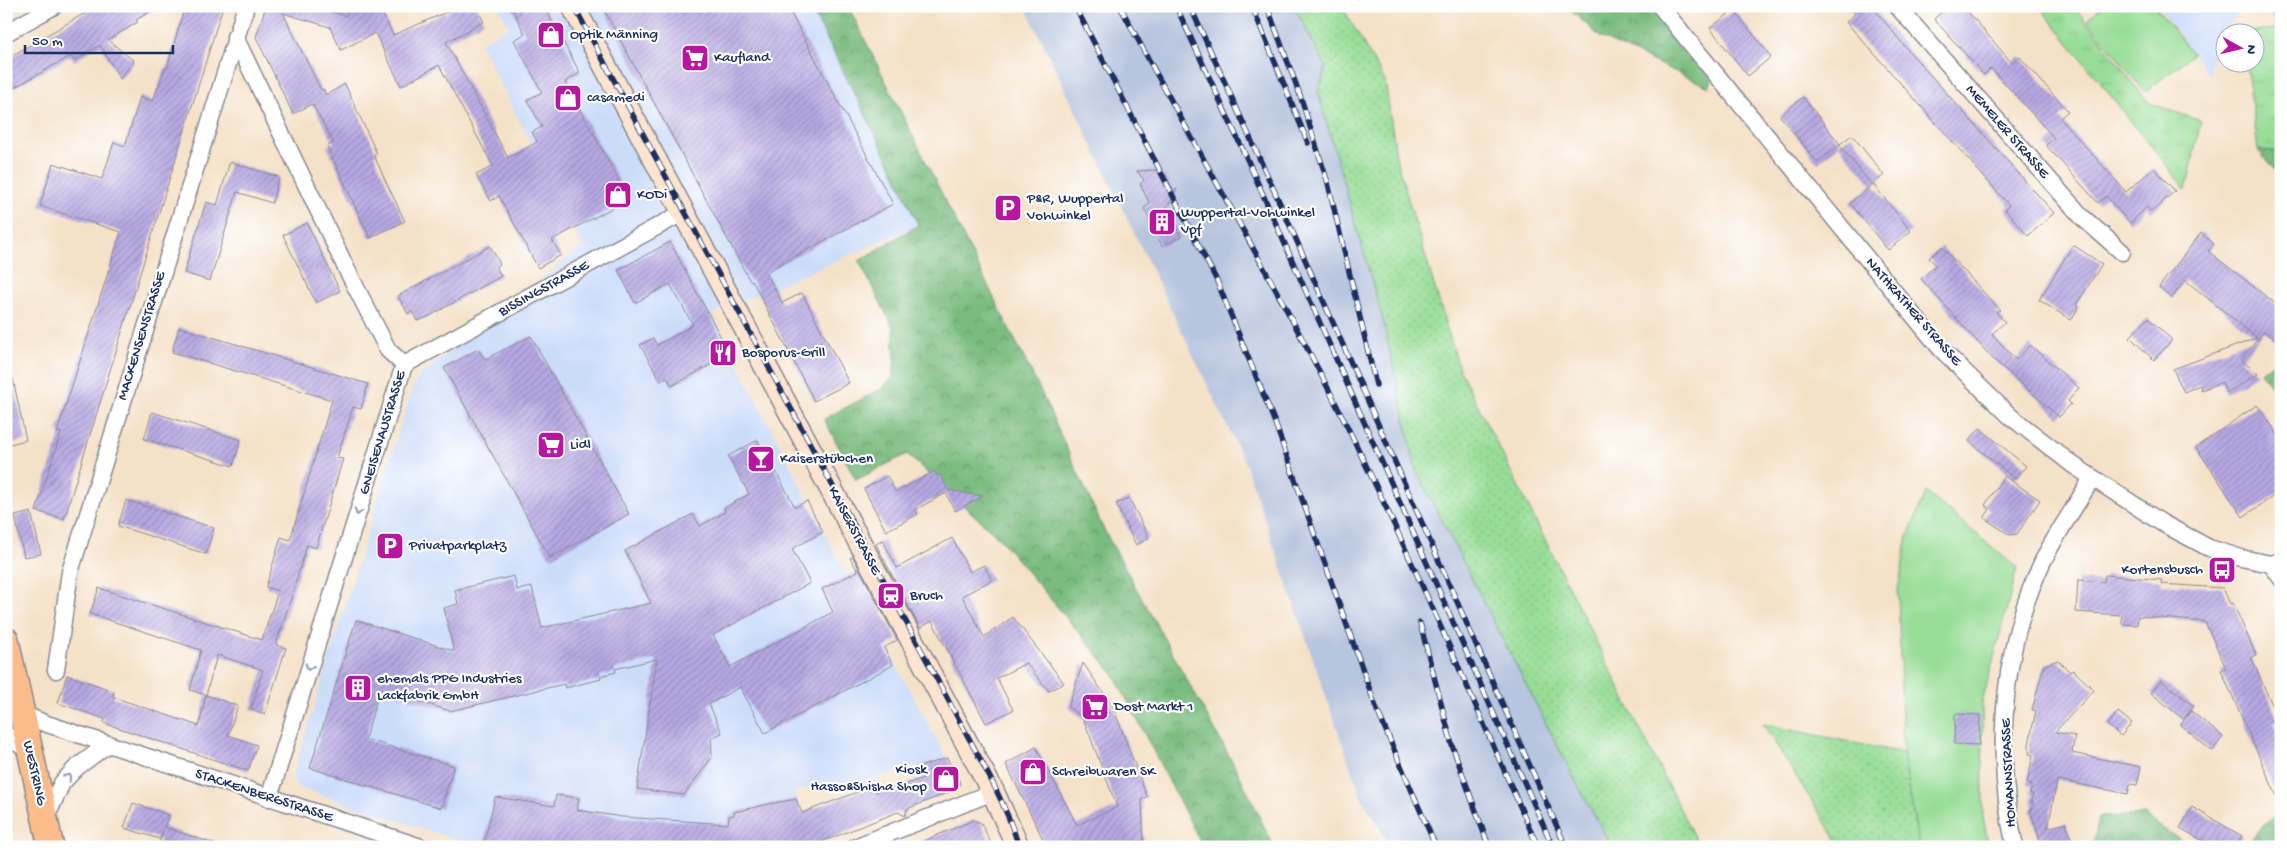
<svg xmlns="http://www.w3.org/2000/svg" width="2287" height="853" font-family="'Gochi Hand',sans-serif">
<style>
.built{fill:#cbdcf9}
.industrial{fill:#b7c5de}
.grass{fill:url(#grass-dots);stroke:#5a867a}
.forest{fill:url(#forest-crowns);stroke:#4a766e}
.park{fill:url(#park-tufts);stroke:#5a867a}
.garden{fill:#98dd96;stroke:#5a867a}
.building{fill:url(#building-hatch)}
.lines{fill:none;stroke-linecap:round;stroke-linejoin:round}
.street-casing{stroke:#888892;stroke-width:19}
.secondary-casing{stroke:#888892;stroke-width:25}
.primary-casing{stroke:#888892;stroke-width:28}
.street{stroke:#fff;stroke-width:16}
.secondary{stroke:#fde4d1;stroke-width:22}
.primary{stroke:#fabc8b;stroke-width:25}
.rail-casing{stroke:#1b2f5e;stroke-width:5.5}
.rail{stroke:#fff;stroke-width:4;stroke-dasharray:11;stroke-linecap:butt}
.oneway{stroke:#8d97ae}
.labels{text-anchor:middle;dominant-baseline:central;stroke-width:4.5;stroke-linejoin:round;paint-order:stroke}
.poi-label{font-size:15px;fill:#1b2f5e;stroke:#fff;text-anchor:start}
.street-label{font-size:15px;fill:#1b2f5e;stroke:#fff}
</style>
<defs>
<pattern id="grass-dots" width="8" height="8" patternUnits="userSpaceOnUse" patternTransform="scale(1.25)"><rect width="8" height="8" fill="#98dd96"/><path d="M2 2h.1M6 6h.1" fill="none" stroke="#82be84" stroke-width="1.8" stroke-linecap="round"/></pattern>
<pattern id="forest-crowns" width="20" height="18" patternUnits="userSpaceOnUse" patternTransform="scale(1.25)"><rect width="20" height="18" fill="#7abc7f"/><path d="M2 6a3 3 0 1 1 6 0M12 15a3 3 0 1 1 6 0" fill="none" stroke="#63996b"/></pattern>
<pattern id="park-tufts" width="24" height="20" patternUnits="userSpaceOnUse" patternTransform="scale(1.25)"><rect width="24" height="20" fill="#98dd96"/><path d="M3 7l-1-3M5 7V3M7 7l1-3M15 17l-1-3M17 17v-4M19 17l1-3" fill="none" stroke="#82be84"/></pattern>
<pattern id="building-hatch" width="6" height="6" patternUnits="userSpaceOnUse" patternTransform="scale(1.25)"><rect width="6" height="6" fill="#b6a9e3"/><path d="M-1 1l2-2M0 6l6-6M5 7l2-2" fill="none" stroke="#938abb"/></pattern>
</defs>
<rect width="100%" height="100%" fill="#fff"/>
<filter id="ink" filterUnits="userSpaceOnUse"><feTurbulence type="fractalNoise" baseFrequency=".02" numOctaves="2"/><feDisplacementMap in="SourceGraphic" scale="10" xChannelSelector="R" yChannelSelector="G"/><feConvolveMatrix kernelMatrix="1 2 1 2 8 2 1 2 1" color-interpolation-filters="sRGB"/></filter>
<filter id="wash" filterUnits="userSpaceOnUse"><feTurbulence type="fractalNoise" baseFrequency=".0096" numOctaves="4" result="noise"/><feDisplacementMap in="SourceGraphic" scale="20" xChannelSelector="R" yChannelSelector="G"/><feGaussianBlur stdDeviation="1.12" result="paint"/><feColorMatrix in="noise" values="0 0 0 0 0 0 0 0 0 0 0 0 0 0 0 0 0 1.4 0 .05"/><feComposite in="paint" operator="in"/></filter>
<g filter="url(#wash)">
<rect width="100%" height="100%" fill="#f4e1c7"/>
<!-- built -->
<g class="built">
<path d="M498,6H810L892,167L919,225L712,314L844,570L947,758L871,779L793,791L814,845L810,847H478L297,787L292,778L412,389L418,377L583,246L480,43L509,27Z"/>
<path d="M2158,6H2244L2229,25L2215,47L2209,75Z"/>
</g>
<!-- industrial -->
<path class="industrial" d="M1025,6H1294L1326,67L1318,92L1384,324L1416,470L1575,780L1612,847H1391L1361,797L1245,463Z"/>
<!-- grass -->
<g class="grass">
<path d="M1294,6H1342L1385,81L1397,162L1459,368L1699,847H1612L1575,780L1416,470L1384,324L1318,92L1326,67Z"/>
<path d="M1763,724L1903,753L1919,847H1841Z"/>
</g>
<!-- forest -->
<g class="forest">
<path d="M810,6H848L1041,392L1103,528L1238,772L1274,847H1203L1113,673L999,538L907,454L856,480L824,419L881,389L892,379L895,362L893,327L859,261L918,225L892,167Z"/>
<path d="M1566,6H1650L1713,78L1709,87L1600,37Z"/>
<path d="M2271,6H2281V47L2270,7Z"/>
<path d="M2258,150L2281,151V178Z"/>
<path d="M2281,356V400L2261,372Z"/>
<path d="M2281,810V847H2245L2262,827Z"/>
<path d="M2144,815L2190,847H2093L2099,817Z"/>
</g>
<!-- park -->
<g class="park">
<path d="M2039,6H2082L2077,10L2149,103L2201,121L2186,190Z"/>
<path d="M2275,29L2281,47V151L2258,150L2246,63L2254,62V32H2242Z"/>
</g>
<!-- garden -->
<g class="garden">
<path d="M2103,6H2155L2193,54L2145,92L2087,20Z"/>
<path d="M1926,492L2017,568L1982,703L1983,818L1989,847H1919L1903,753L1898,589L1908,536Z"/>
</g>
<g id="blocks">
<!-- building -->
<g class="building">
<path d="M97,6H160L136,20L138,22L108,40L134,61L120,79L100,45L74,61L72,57L67,58L6,92V59Z"/>
<path d="M185,6H223L64,519L36,511L61,432L57,433L121,232L40,206L53,163L102,179L114,142L125,146L140,97L153,101L165,68H167Z"/>
<path d="M266,6H314L346,16L349,6H379L393,35L449,11L447,6H476L484,22L446,42L508,158L537,142L532,132L542,127L527,100L542,92L514,40L525,34L511,6H544L580,73L565,82L629,199L552,240L561,255L538,268L499,196L491,201L476,175L493,166L439,65L401,86L375,33L341,50L330,27L283,13L321,90L323,89L326,95L345,84L377,154L374,155L385,180L405,221L370,238L327,146L334,143L312,104L293,114L256,37Z"/>
<path d="M602,6H787L893,204L766,272L782,303L802,293L849,383L814,401L752,280L750,281Z"/>
<path d="M1850,6H1872L1907,49L2054,213L2028,236L2005,209L2009,205L1846,22L1855,14Z"/>
<path d="M1948,6H1963L2012,63L2019,56L2068,111L2060,118L2126,192L2154,168L2175,191L2151,212L2147,207L2130,223L2106,196L2098,203L2046,145L2054,138L2019,99L1991,68L1984,75L1934,19Z"/>
<path d="M1734,10L1771,57L1748,76L1710,28Z"/>
<path d="M1803,97L1840,144L1852,135L1884,175L1872,185L1839,145L1818,163L1780,116Z"/>
<path d="M230,162L279,177L272,203L237,192L210,281L184,273L206,202L217,205Z"/>
<path d="M1154,170L1166,175L1173,191L1177,189L1167,208L1181,237L1162,246L1144,208L1150,204L1140,184L1144,180L1137,171Z"/>
<path d="M1873,184L1911,231L1888,250L1850,203Z"/>
<path d="M307,223L340,291L316,303L283,235Z"/>
<path d="M2201,233L2214,244L2208,251L2281,308V344L2264,331L2241,360L2258,374L2226,393L2222,382L2201,390L2200,385L2184,392L2173,369L2257,338L2185,280L2172,298L2159,287Z"/>
<path d="M670,242L730,354L672,386L667,377L661,381L640,345L653,338L657,345L693,325L670,284L635,303L618,270Z"/>
<path d="M2073,245L2102,264L2076,305L2079,307L2071,320L2039,300Z"/>
<path d="M490,246L500,264L496,267L501,276L428,317L417,321L412,312L408,314L398,296Z"/>
<path d="M1942,247L2000,310L1996,312L2005,322L1992,334L2016,360L2030,345L2079,388L2068,401L2071,404L2059,417L1993,359L1921,279L1936,265L1929,258Z"/>
<path d="M2148,318L2172,340L2154,360L2130,337Z"/>
<path d="M179,327L368,384L361,409L353,407L337,458L343,459L316,548L307,545L292,595L276,645L286,648L265,714L251,709L263,670L217,655L206,695L190,690L201,650L90,614L99,588L262,640L278,591L266,587L281,537L290,540L332,400L172,352Z"/>
<path d="M531,336L629,514L550,558L444,368L478,349L485,359Z"/>
<path d="M6,379H13L26,440L6,445Z"/>
<path d="M2257,405L2281,439V491L2243,517L2196,447Z"/>
<path d="M152,412L241,440L233,466L144,439Z"/>
<path d="M1980,428L2026,466L2015,479L1969,441Z"/>
<path d="M758,440L767,463L770,461L795,507L807,501L823,532L792,549L810,583L713,635L730,667L833,612L822,589L858,571L850,558L853,557L897,640L884,648L893,665L765,733L740,687L709,704L722,733L711,738L712,757L684,795L637,789L657,659L615,669L616,672L600,676L601,679L565,688L564,684L450,711L380,689L365,739L454,766L441,808L310,768L356,620L454,651L444,608L458,604L455,590L514,576L517,590L532,587L542,628L651,603L625,551L693,514L700,526L725,512L724,508L749,494L728,456Z"/>
<path d="M935,471L937,476L940,474L948,490L983,496L955,511L946,493L915,510L918,514L886,531L864,489L887,476L896,492Z"/>
<path d="M2004,476L2040,500L2017,534L2010,535L1984,518L1990,509L1985,505Z"/>
<path d="M1129,498L1149,538L1136,545L1116,504Z"/>
<path d="M126,500L214,528L206,554L118,526Z"/>
<path d="M31,512L41,554L24,557L15,516Z"/>
<path d="M952,538L970,572L984,565L992,580L962,596L984,637L1013,617L1064,683L1049,691L1026,663L997,678L1013,710L986,723L932,621L920,628L876,544L883,540L897,568Z"/>
<path d="M2105,575L2162,580L2161,584L2223,588L2230,604L2233,603L2256,655L2251,657L2279,721L2274,723L2281,739V806L2221,670L2226,668L2205,622L2138,616L2137,625L2122,624V615L2076,612L2078,580L2104,582Z"/>
<path d="M2058,660L2070,672L2073,670L2094,690L2055,732L2075,736L2072,753L2141,767L2137,785L2130,784L2128,794L2057,780L2048,828L2066,823L2074,847H2042L2030,809L2032,810L2033,802H2031L2033,794H2030L2032,785L2027,784L2033,755L2029,754V744L2036,710H2032L2044,665Z"/>
<path d="M1083,663L1113,707L1147,797L1142,799L1144,847H1047L1006,764L1036,747L1077,825L1117,807L1083,718L1068,707Z"/>
<path d="M67,675L114,691L113,697L199,726L206,695L238,706L228,735L257,745L248,771L104,723L105,719L58,703Z"/>
<path d="M2161,680L2194,706L2183,719L2151,693Z"/>
<path d="M2191,711L2223,737L2212,751L2180,725Z"/>
<path d="M2118,712L2132,723L2121,736L2107,725Z"/>
<path d="M1955,714L1980,715L1979,745L1954,744Z"/>
<path d="M947,758L960,783L957,789L907,809L905,816L898,812L808,847H483L495,797L554,806L556,795L579,798L577,810L622,817L728,824L729,816L734,815V812L769,804L796,799L802,813L868,788L869,791L874,789L875,792L891,786L893,789L923,778L918,767Z"/>
<path d="M133,803L169,815L164,827L215,844V847H158L163,831L160,839L124,828Z"/>
<path d="M2192,807L2242,836L2236,847H2214L2180,828Z"/>
<path d="M974,820L981,823L993,847H909Z"/>
</g>
</g>
</g>
<g filter="url(#ink)">
<use href="#blocks" fill-opacity="0" stroke="#888892" stroke-width="1"/>
<g class="lines">
<defs>
<g id="street">
<path d="M1660,6L1941,349L2010,416L2073,465L2162,523L2209,548L2241,558L2271,564L2281,561"/>
<path d="M1897,6L2082,217L2122,252"/>
<path d="M6,33L54,6"/>
<path d="M235,37L348,272L388,350L404,365"/>
<path d="M404,365L684,212"/>
<path d="M2271,564L2281,578"/>
<path d="M56,670L70,572L246,6"/>
<path d="M6,703L21,713L44,723L421,847"/>
<path d="M6,735L29,751"/>
<path d="M269,798L404,365"/>
<path d="M45,820L62,783L76,768L108,744"/>
<path d="M855,847L993,792"/>
<path d="M2015,847C1995,759 2001,657 2037,574C2051,540 2074,510 2092,478"/>
</g>
<path id="secondary" d="M573,6L993,792L1018,847"/>
<path id="primary" d="M6,640L51,847"/>
</defs>
<!-- street casing -->
<use href="#street" class="street-casing"/>
<!-- secondary casing -->
<use href="#secondary" class="secondary-casing"/>
<!-- primary casing -->
<use href="#primary" class="primary-casing"/>
<!-- street -->
<use href="#street" class="street"/>
<!-- secondary -->
<use href="#secondary" class="secondary"/>
<!-- primary -->
<use href="#primary" class="primary"/>
<defs>
<g id="rail">
<path d="M574,6L946,696C971,744 1003,794 1019,847"/>
<path d="M1075,6L1217,281L1275,423L1377,710L1436,847"/>
<path d="M1120,6C1189,137 1265,264 1332,396C1406,543 1471,696 1538,847"/>
<path d="M1176,6L1248,161L1553,847"/>
<path d="M1190,6L1283,210L1566,847"/>
<path d="M1252,6L1308,143"/>
<path d="M1267,6L1300,95L1328,183L1376,385"/>
<path d="M1420,623L1452,745L1489,847"/>
</g>
</defs>
<!-- rail casing -->
<use href="#rail" class="rail-casing"/>
<!-- rail -->
<use href="#rail" class="rail"/>
</g>
<!-- one-way arrows -->
<defs><path id="oneway-chevron" d="M-2-3.5L2.5 0L-2 3.5" fill="none" stroke-width="1.6" stroke-linecap="round" stroke-linejoin="round" transform="scale(1.25)"/></defs>
<g class="oneway">
<use href="#oneway-chevron" transform="translate(358 512) rotate(108)"/>
<use href="#oneway-chevron" transform="translate(309 667) rotate(107)"/>
<use href="#oneway-chevron" transform="translate(68 777) rotate(-49)"/>
</g>
</g>
<!-- icons -->
<defs>
<symbol id="shop-square" viewBox="-11 -11 22 22"><rect x="-9" y="-9" width="18" height="18" rx="4" fill="#b5179e" stroke="#fff"/><path d="M-5-2.5h2.3a2.7 3.5 0 0 1 5.4 0H5L5.5 6h-11ZM-1.5-2.5h3a1.5 2.3 0 0 0-3 0Z" fill="#fff"/></symbol>
<symbol id="supermarket-square" viewBox="-11 -11 22 22"><rect x="-9" y="-9" width="18" height="18" rx="4" fill="#b5179e" stroke="#fff"/><path d="M-6-5.5h2.5l.6 2H6L4.5 2H-2.5L-4.4-4H-6ZM-1.5 3.2a1.3 1.3 0 1 0 .1 0ZM3 3.2a1.3 1.3 0 1 0 .1 0Z" fill="#fff"/></symbol>
<symbol id="parking-square" viewBox="-11 -11 22 22"><rect x="-9" y="-9" width="18" height="18" rx="4" fill="#b5179e" stroke="#fff"/><path d="M-3.5-5.5H1a3.5 3.5 0 0 1 0 7H-1V5.5H-3.5ZM-1-3.4V-.6H.8a1.4 1.4 0 0 0 0-2.8Z" fill="#fff"/></symbol>
<symbol id="building-square" viewBox="-11 -11 22 22"><rect x="-9" y="-9" width="18" height="18" rx="4" fill="#b5179e" stroke="#fff"/><path d="M-4-6H4V6H1V3H-1V6H-4ZM-2.5-4.3h1.7v1.8h-1.7ZM.8-4.3h1.7v1.8H.8ZM-2.5-1h1.7V.8h-1.7ZM.8-1h1.7V.8H.8Z" fill="#fff"/></symbol>
<symbol id="restaurant-square" viewBox="-11 -11 22 22"><rect x="-9" y="-9" width="18" height="18" rx="4" fill="#b5179e" stroke="#fff"/><path d="M-5-6h1v4h1v-4h1v4h1v-4h1v5L-1.5 .5V6h-2V.5L-5-1ZM5-6V6H3V1.5H1.5Q1.5-4 5-6Z" fill="#fff"/></symbol>
<symbol id="bar-square" viewBox="-11 -11 22 22"><rect x="-9" y="-9" width="18" height="18" rx="4" fill="#b5179e" stroke="#fff"/><path d="M-6-5H6L.8 .8V4.5H3.5V6h-7V4.5H-.8V.8Z" fill="#fff"/></symbol>
<symbol id="bus-square" viewBox="-11 -11 22 22"><rect x="-9" y="-9" width="18" height="18" rx="4" fill="#b5179e" stroke="#fff"/><path d="M-5-6H5V4H4V6H2V4H-2V6H-4V4H-5ZM-3.5-4V0h7V-4ZM-3.5 1.2v1.5H-2V1.2ZM2 1.2v1.5H3.5V1.2Z" fill="#fff"/></symbol>
<symbol id="station-square" viewBox="-11 -11 22 22"><rect x="-9" y="-9" width="18" height="18" rx="4" fill="#b5179e" stroke="#fff"/><path d="M-3-6H3Q5-6 5-4V2Q5 4 3 4L4.5 6H3L1.5 4h-3L-3 6H-4.5L-3 4Q-5 4-5 2V-4Q-5-6-3-6ZM-3.5-4v3h7v-3ZM-3.5 1v1.5H-2V1ZM2 1v1.5H3.5V1Z" fill="#fff"/></symbol>
</defs>
<g fill-rule="evenodd">
<use href="#shop-square" x="535" y="19" width="32" height="32"/>
<use href="#supermarket-square" x="679" y="42" width="32" height="32"/>
<use href="#shop-square" x="552" y="82" width="32" height="32"/>
<use href="#shop-square" x="602" y="179" width="32" height="32"/>
<use href="#parking-square" x="992" y="192" width="32" height="32"/>
<use href="#building-square" x="1146" y="206" width="32" height="32"/>
<use href="#restaurant-square" x="707" y="337" width="32" height="32"/>
<use href="#supermarket-square" x="535" y="429" width="32" height="32"/>
<use href="#bar-square" x="745" y="443" width="32" height="32"/>
<use href="#parking-square" x="374" y="530" width="32" height="32"/>
<use href="#bus-square" x="2206" y="554" width="32" height="32"/>
<use href="#station-square" x="875" y="580" width="32" height="32"/>
<use href="#building-square" x="342" y="672" width="32" height="32"/>
<use href="#supermarket-square" x="1079" y="691" width="32" height="32"/>
<use href="#shop-square" x="1017" y="756" width="32" height="32"/>
<use href="#shop-square" x="930" y="763" width="32" height="32"/>
</g>
<g class="labels">
<!-- poi labels -->
<g class="poi-label">
<text x="570" y="35">Optik Männing</text>
<text x="714" y="58">Kaufland</text>
<text x="587" y="98">casamedi</text>
<text x="637" y="195">KODi</text>
<text x="1027" y="199">P&amp;R, Wuppertal<tspan x="1027" dy="17">Vohwinkel</tspan></text>
<text x="1181" y="213">Wuppertal-Vohwinkel<tspan x="1181" dy="17">Vpf</tspan></text>
<text x="742" y="353">Bosporus-Grill</text>
<text x="570" y="445">Lidl</text>
<text x="780" y="459">Kaiserstübchen</text>
<text x="409" y="546">Privatparkplatz</text>
<text x="2203" y="570" text-anchor="end">Kortensbusch</text>
<text x="910" y="596">Bruch</text>
<text x="377" y="679">ehemals PPG Industries<tspan x="377" dy="17">Lackfabrik GmbH</tspan></text>
<text x="1114" y="707">Dost Markt 1</text>
<text x="927" y="770" text-anchor="end">Kiosk<tspan x="927" dy="17">Hasso&amp;Shisha Shop</tspan></text>
<text x="1052" y="772">Schreibwaren SK</text>
</g>
<!-- street labels -->
<g class="street-label">
<text transform="translate(2007 132) rotate(49)">MEMELER STRASSE</text>
<text transform="translate(544 289) rotate(-29)">BISSINGSTRASSE</text>
<text transform="translate(1913 312) rotate(49)">NATHRATHER STRASSE</text>
<text transform="translate(142 336) rotate(-73)">MACKENSENSTRASSE</text>
<text transform="translate(383 433) rotate(-73)">GNEISENAUSTRASSE</text>
<text transform="translate(854 531) rotate(62)">KAISERSTRASSE</text>
<text transform="translate(34 773) rotate(77)">WESTRING</text>
<text transform="translate(2009 773) rotate(-93)">HOMANNSTRASSE</text>
<text transform="translate(264 796) rotate(18)">STACKENBERGSTRASSE</text>
</g>
</g>
<!-- margin -->
<rect width="2287" height="853" fill="none" stroke="#fff" stroke-width="25"/>
<!-- north arrow -->
<g transform="translate(2240 48) rotate(98)"><circle r="24" fill="#ffffff" stroke="#a4acbf"/>
<path d="M0-4L9 19L0 12L-9 19Z" fill="#b5179e"/>
<text y="-8" font-size="14" font-weight="bold" text-anchor="middle" fill="#1b2f5e">N</text>
</g>
<!-- scale -->
<path d="M25 45v8h148v-8" fill="none" stroke="#1b2f5e" stroke-width="2.5"/>
<text x="32" y="45" font-size="15" fill="#1b2f5e" stroke="#ffffff" stroke-width="4" paint-order="stroke">50 m</text>
</svg>
